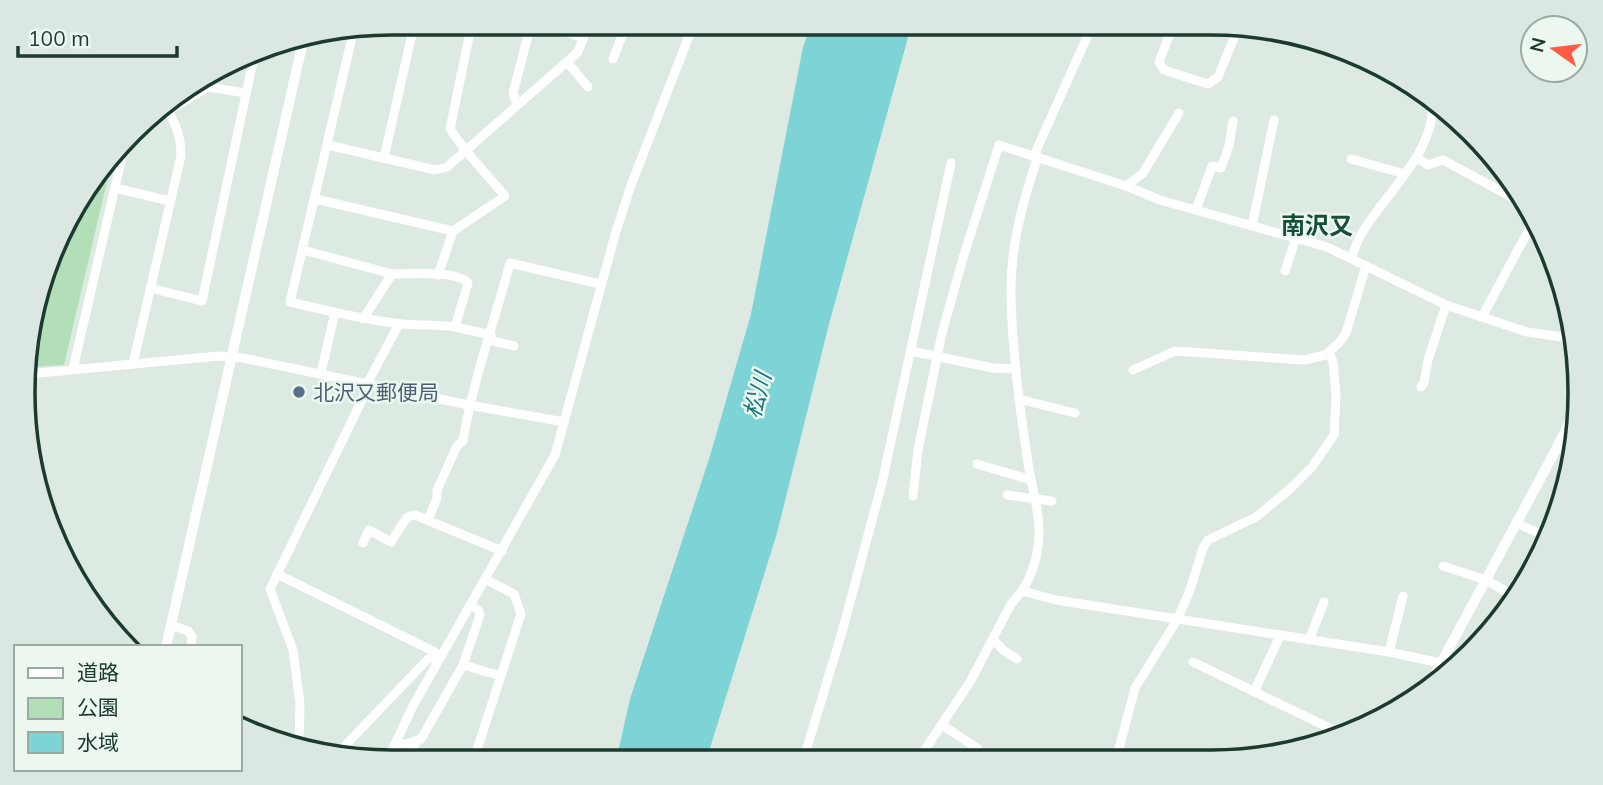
<svg xmlns="http://www.w3.org/2000/svg" width="1603" height="785" font-family="Mulish,'Noto Sans JP',sans-serif">
<style>
.green{fill:#b2deb8}
.water{fill:#7dd3d6}
.lines{fill:none;stroke-linecap:round;stroke-linejoin:round}
.minor{stroke:#fff;stroke-width:9}
.tertiary{stroke:#fff;stroke-width:10}
.service-dot{fill:#5c6f8a;stroke:#ecf7f0;stroke-width:2.5}
.labels{text-anchor:middle;dominant-baseline:central;stroke-width:5;stroke-linejoin:round;paint-order:stroke}
.service-label{font-size:21px;fill:#4e5e75;stroke:#ecf7f0;text-anchor:start}
.water-label{font-size:23px;font-style:italic;fill:#12767b;stroke:#ecf7f0}
.quarter-label{font-size:24px;font-weight:bold;fill:#174e3a;stroke:#ecf7f0}
.rim{fill:none;stroke:#1d3a2f;stroke-width:3.5}
</style>
<rect width="100%" height="100%" fill="#dceae2"/>
<!-- green -->
<path class="green" d="M111,164L64,365L28,367L30,320L72,207Z"/>
<!-- water -->
<path class="water" d="M812,23H912L829,324L777,533L706,761H616L630,699L710,456L751,314L803,47Z"/>
<g class="lines">
<!-- minor -->
<g class="minor">
<path d="M406,23C440,35 495,23 531,24C549,25 566,32 583,38"/>
<path d="M1174,23L1159,62L1164,70L1208,84L1218,77L1238,28"/>
<path d="M354,29L290,302C325,310 359,319 394,323C414,326 435,324 455,327L468,283C456,270 409,274 392,274L363,319"/>
<path d="M613,59L627,23"/>
<path d="M567,62L588,87"/>
<path d="M517,105L513,93L531,24"/>
<path d="M168,111L208,87L246,93"/>
<path d="M328,145L435,170L447,167L578,52L589,23"/>
<path d="M1416,157L1428,165L1443,160L1519,201"/>
<path d="M384,158L414,25"/>
<path d="M1351,159L1405,174"/>
<path d="M1126,186L1143,173L1179,113"/>
<path d="M115,188L170,201"/>
<path d="M315,199L453,231"/>
<path d="M1196,210L1212,166L1221,168L1229,146L1233,121"/>
<path d="M1252,226L1274,120"/>
<path d="M303,250L392,274"/>
<path d="M1351,258C1355,250 1357,240 1362,233C1384,195 1436,151 1432,104"/>
<path d="M1285,271L1296,238"/>
<path d="M438,275L453,231L505,196L466,151L450,129L471,27"/>
<path d="M150,288L202,301L255,52"/>
<path d="M1483,315L1533,222"/>
<path d="M455,327L491,335"/>
<path d="M489,340L514,346"/>
<path d="M911,351L993,368L1016,369"/>
<path d="M133,364L181,156C181,134 175,121 163,104"/>
<path d="M73,369L121,161L117,156"/>
<path d="M1133,370L1175,351L1304,360L1325,355L1339,343L1346,333L1366,266"/>
<path d="M321,373L335,312"/>
<path d="M28,374L219,356L243,358L469,405L564,422"/>
<path d="M1421,387L1424,383L1428,360L1446,305"/>
<path d="M1019,399L1075,413"/>
<path d="M977,464L1031,480"/>
<path d="M1007,495L1052,501"/>
<path d="M913,496L918,450L942,333L963,258L999,145L1126,186L1160,200L1327,247L1446,305L1527,332L1569,338"/>
<path d="M428,520L437,498V490L457,446L463,441C473,380 494,323 510,263L600,284"/>
<path d="M1516,523L1550,538"/>
<path d="M363,543L369,530L391,542L407,517L415,515L502,551"/>
<path d="M1443,566L1486,580L1516,597"/>
<path d="M277,574L433,651L440,657"/>
<path d="M1022,591C1032,575 1038,555 1039,536C1040,509 1030,482 1027,456C1019,403 1012,349 1011,296C1010,248 1022,204 1037,159L1036,151L1087,37L1091,23"/>
<path d="M171,625L188,631L192,636L191,647"/>
<path d="M993,639L1003,650L1017,659"/>
<path d="M1309,640L1324,602"/>
<path d="M1389,652L1403,596"/>
<path d="M1193,662L1346,736"/>
<path d="M463,665L501,676"/>
<path d="M1254,692L1280,636"/>
<path d="M942,725L977,748"/>
<path d="M299,744L300,704L293,650L270,589L364,396L368,382L399,324"/>
<path d="M395,744H406L421,739L463,665L480,615L478,610L470,605"/>
<path d="M339,752L428,659L440,657"/>
<path d="M918,760L970,682L1011,604L1022,591L1056,600L1389,652L1455,666"/>
<path d="M1116,760L1135,688L1177,620L1190,590L1203,548L1208,540L1256,517L1290,489L1312,467L1334,435L1336,395L1333,362L1329,352"/>
<path d="M387,761L413,706L555,455L615,235L630,188L694,23"/>
<path d="M803,761L842,632L882,483L951,163"/>
<path d="M406,762L417,740"/>
<path d="M473,762L521,614L514,594L485,579"/>
</g>
<!-- tertiary -->
<g class="tertiary">
<path d="M166,647L304,37"/>
<path d="M1426,691L1552,457L1574,414L1580,392"/>
</g>
</g>
<!-- markers -->
<circle class="service-dot" cx="299" cy="392" r="7"/>
<g class="labels">
<!-- service labels -->
<g class="service-label">
<text x="313" y="392">北沢又郵便局</text>
</g>
<!-- water labels -->
<g class="water-label">
<text transform="translate(757 395) rotate(-75)">松川</text>
</g>
<!-- quarter labels -->
<g class="quarter-label">
<text x="1317" y="225">南沢又</text>
</g>
</g>
<!-- crop -->
<path d="M0 0H1603V785H0ZM392 35H1211A357 357 0 0 1 1568 392V393A357 357 0 0 1 1211 750H392A357 357 0 0 1 35 393V392A357 357 0 0 1 392 35Z" fill="#dbe8e1" fill-rule="evenodd"/>
<path class="rim" d="M392 35H1211A357 357 0 0 1 1568 392V393A357 357 0 0 1 1211 750H392A357 357 0 0 1 35 393V392A357 357 0 0 1 392 35Z"/>
<!-- legend -->
<rect x="14" y="645" width="228" height="126" fill="#ecf7f0" stroke="#99aba3" stroke-width="2"/>
<rect x="28" y="668" width="35" height="10" fill="#ffffff" stroke="#99aba3" stroke-width="2"/>
<text x="77" y="680" font-size="21" fill="#1d3a2f">道路</text>
<rect x="28" y="698" width="35" height="21" fill="#b2deb8" stroke="#99aba3" stroke-width="2"/>
<text x="77" y="715" font-size="21" fill="#1d3a2f">公園</text>
<rect x="28" y="732" width="35" height="21" fill="#7dd3d6" stroke="#99aba3" stroke-width="2"/>
<text x="77" y="750" font-size="21" fill="#1d3a2f">水域</text>
<!-- north arrow -->
<g transform="translate(1554 49) rotate(284)"><circle r="33" fill="#ecf7f0" stroke="#99aba3" stroke-width="2"/>
<path d="M0-5L12 26L0 18L-12 26Z" fill="#ff5b45"/>
<text y="-10" font-size="19" font-weight="bold" text-anchor="middle" fill="#1d3a2f">N</text>
</g>
<!-- scale -->
<path d="M18 46v10h159v-10" fill="none" stroke="#1d3a2f" stroke-width="3.5"/>
<text x="28" y="46" font-size="21" fill="#1d3a2f" stroke="#ecf7f0" stroke-width="5" paint-order="stroke">100 m</text>
</svg>
